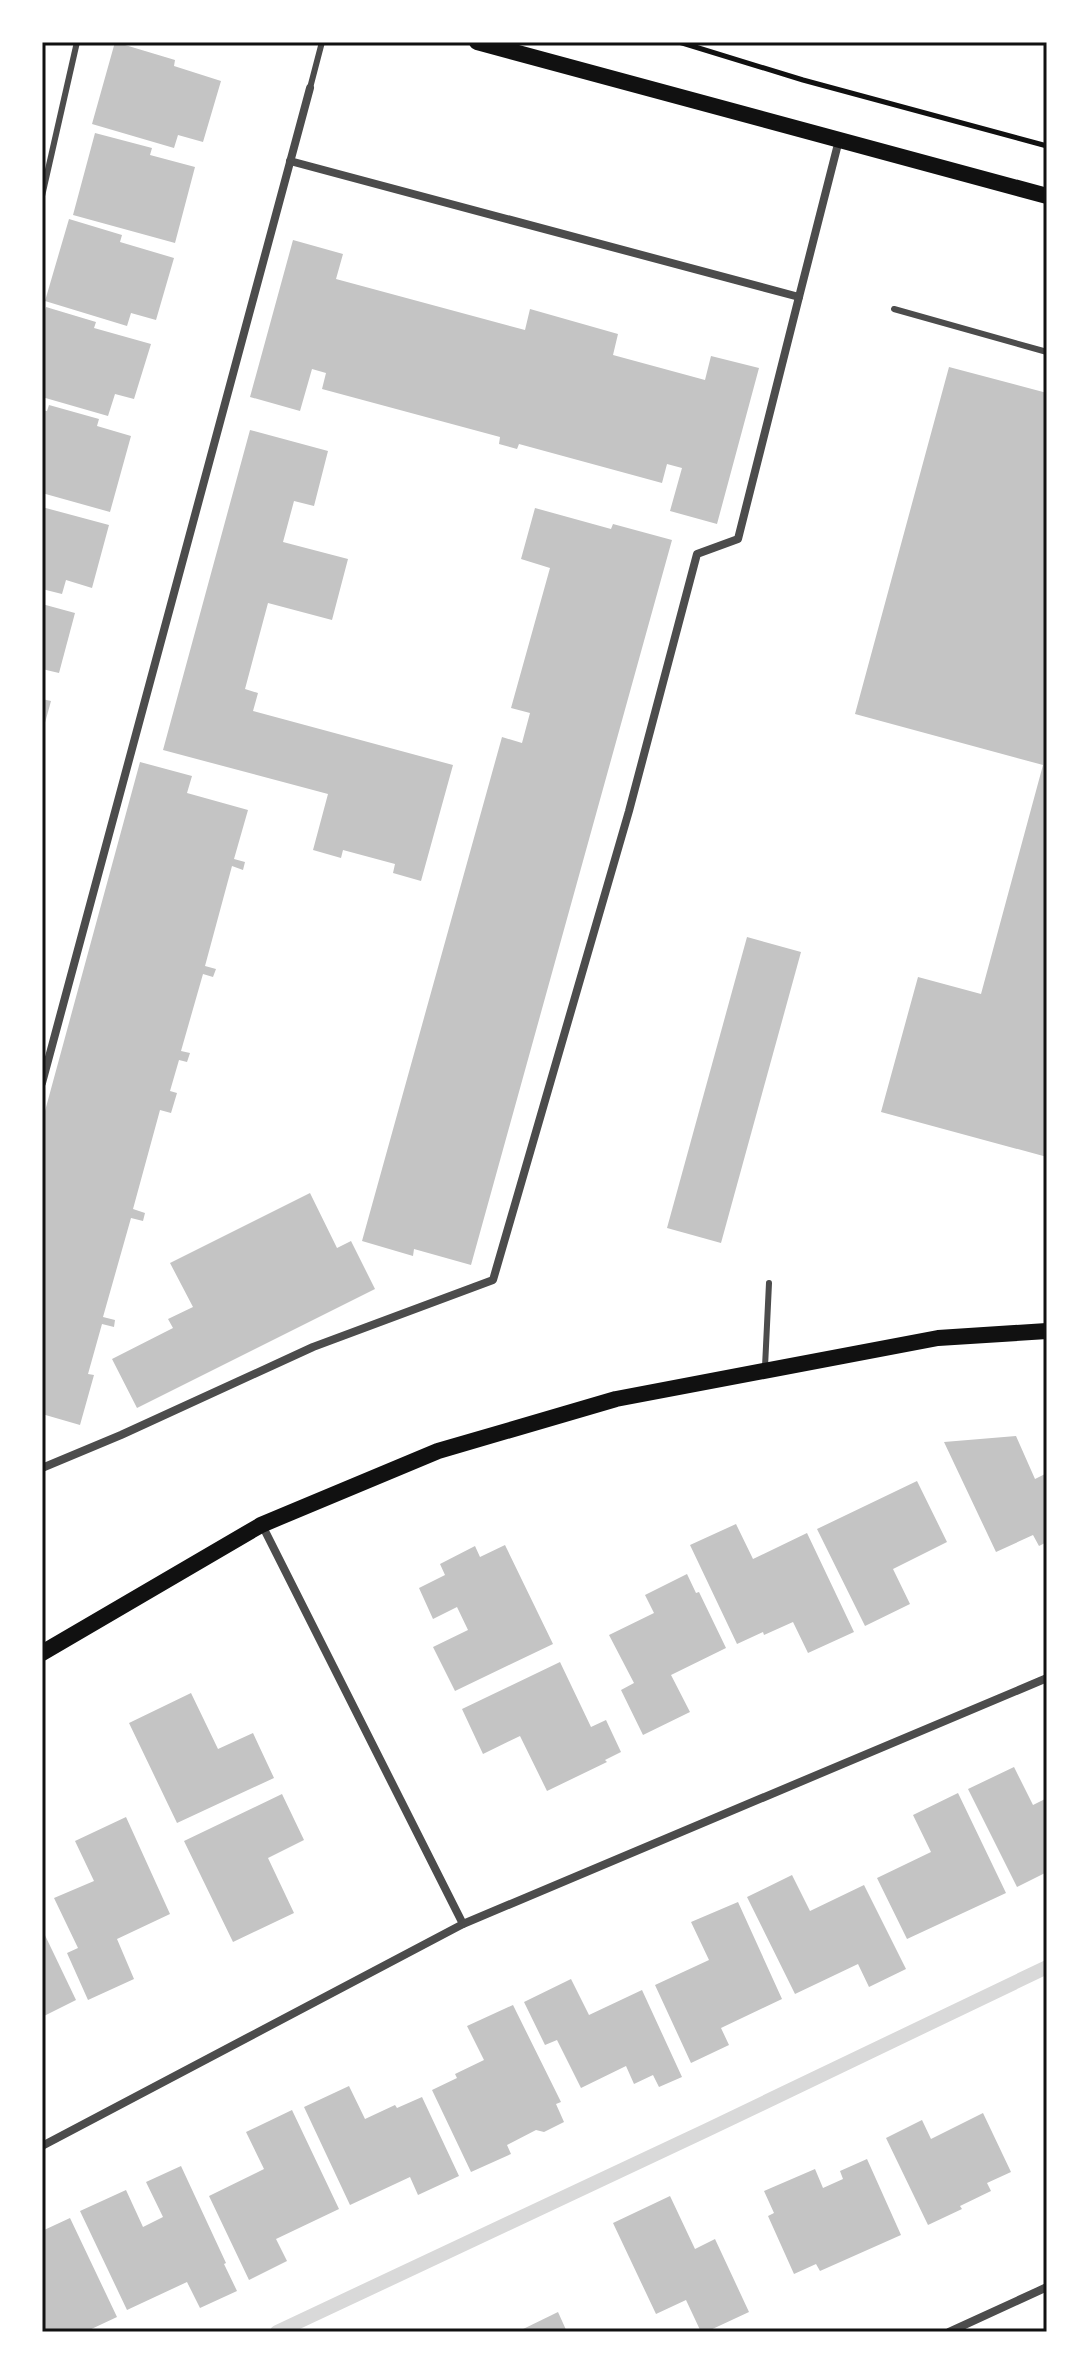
<svg xmlns="http://www.w3.org/2000/svg" width="1089" height="2374" font-family="'Nunito Sans',sans-serif">
<style>
.lines{fill:none;stroke-linecap:round;stroke-linejoin:round}
.stream{stroke:#d9d9d9;stroke-width:14}
.building{fill:#c4c4c4}
.path{stroke:#111;stroke-width:5}
.service{stroke:#4c4c4c;stroke-width:6}
.minor{stroke:#4c4c4c;stroke-width:8}
.secondary{stroke:#111;stroke-width:16}
.neatline{fill:none;stroke:#111;stroke-width:3}
</style>
<rect width="100%" height="100%" fill="#fff"/>
<g class="lines">
<!-- stream -->
<path class="stream" d="M277,2332L707,2130L1047,1967"/>
</g>
<!-- building -->
<g class="building">
<path d="M115,42L175,60L174,66L221,81L203,142L178,135L174,148L92,124Z"/>
<path d="M95,133L152,148L150,155L195,167L175,243L73,215Z"/>
<path d="M69,219L122,235L120,242L174,258L156,320L131,313L127,326L45,301Z"/>
<path d="M293,240L343,254L336,279L525,330L530,309L618,334L613,355L705,380L711,356L759,368L717,524L670,511L682,468L667,464L662,483L519,444L517,449L499,444L500,437L322,389L326,373L312,369L300,411L250,397Z"/>
<path d="M46,307L96,322L94,328L151,344L134,399L115,394L108,416L42,397V322Z"/>
<path d="M949,367L1047,393V1157L881,1112L918,977L981,994L1043,765L855,714Z"/>
<path d="M49,405L99,419L97,426L131,436L110,512L42,493V410L47,411Z"/>
<path d="M250,430L328,451L314,506L294,501L283,542L348,559L332,620L268,603L245,689L258,693L253,711L453,765L421,881L393,873L395,864L343,850L341,858L313,850L328,794L163,750Z"/>
<path d="M42,507L109,525L92,588L66,580L62,594L42,589Z"/>
<path d="M535,508L611,529L613,524L672,540L471,1265L414,1249L413,1256L362,1241L502,737L522,743L530,713L511,708L550,568L521,559Z"/>
<path d="M42,604L75,613L59,673L42,669Z"/>
<path d="M42,699L51,701L43,730H42Z"/>
<path d="M140,762L192,776L187,793L248,810L234,859L245,862L243,870L232,866L205,966L216,969L213,977L203,974L181,1051L190,1053L187,1062L179,1060L170,1091L177,1093L171,1113L160,1110L133,1209L145,1213L143,1221L131,1218L103,1317L115,1320L114,1327L102,1324L88,1374L94,1375L80,1425L42,1414V1122Z"/>
<path d="M747,937L801,952L721,1243L667,1228Z"/>
<path d="M310,1193L337,1248L351,1241L375,1289L137,1408L112,1359L173,1328L168,1319L193,1307L170,1263Z"/>
<path d="M1016,1436L1035,1479L1047,1473V1542L1039,1546L1033,1535L996,1552L944,1442Z"/>
<path d="M917,1481L947,1542L893,1569L910,1604L865,1626L817,1529Z"/>
<path d="M736,1524L753,1559L807,1533L854,1632L808,1653L793,1622L764,1635L763,1632L737,1644L690,1545Z"/>
<path d="M505,1545L553,1644L455,1691L433,1647L468,1630L457,1607L433,1619L419,1588L445,1575L440,1564L475,1546L480,1557Z"/>
<path d="M687,1574L696,1593L699,1592L726,1648L671,1675L690,1712L643,1735L621,1690L634,1683L609,1635L654,1613L645,1595Z"/>
<path d="M560,1662L591,1727L606,1720L621,1752L605,1760L607,1762L547,1791L520,1736L483,1754L462,1709Z"/>
<path d="M191,1693L218,1749L253,1733L274,1778L177,1823L129,1723Z"/>
<path d="M1014,1767L1033,1805L1047,1798V1872L1017,1887L968,1789Z"/>
<path d="M958,1793L1006,1893L907,1939L877,1878L931,1852L913,1815Z"/>
<path d="M282,1794L304,1840L268,1858L294,1913L233,1942L184,1841Z"/>
<path d="M126,1817L170,1914L117,1939L134,1979L88,2000L67,1953L78,1948L54,1898L94,1881L75,1841Z"/>
<path d="M792,1875L810,1911L864,1885L906,1969L869,1987L858,1964L795,1994L747,1897Z"/>
<path d="M738,1902L782,1999L721,2028L729,2045L691,2063L655,1985L709,1960L691,1922Z"/>
<path d="M42,1929L76,2000L42,2017Z"/>
<path d="M571,1979L589,2015L642,1990L682,2077L659,2087L653,2075L634,2084L626,2066L581,2088L557,2040L545,2045L524,2002Z"/>
<path d="M513,2005L561,2102L556,2104L564,2122L544,2132L536,2130L507,2145L511,2154L471,2172L432,2090L457,2078L455,2074L484,2060L467,2026Z"/>
<path d="M349,2086L365,2119L395,2105L397,2108L422,2097L459,2176L418,2195L410,2177L350,2205L304,2107Z"/>
<path d="M292,2110L339,2209L276,2239L287,2261L249,2280L209,2196L264,2169L246,2132Z"/>
<path d="M983,2113L1011,2172L987,2183L991,2191L960,2206L962,2209L928,2225L886,2138L922,2120L931,2139Z"/>
<path d="M867,2159L901,2235L820,2271L816,2264L794,2274L768,2216L774,2213L764,2191L815,2169L823,2188L843,2179L840,2171Z"/>
<path d="M181,2166L226,2263L224,2264L237,2291L200,2308L187,2282L127,2310L80,2211L126,2190L143,2227L163,2217L146,2182Z"/>
<path d="M670,2196L695,2249L715,2239L749,2312L706,2332H701L686,2300L656,2314L613,2223Z"/>
<path d="M70,2218L117,2317L85,2332H42V2277L45,2276L42,2271V2231Z"/>
<path d="M558,2312L567,2332H517Z"/>
</g>
<g class="lines">
<!-- path -->
<path class="path" d="M679,42L803,80L1047,146"/>
<!-- service -->
<g class="service">
<path d="M310,88L322,42"/>
<path d="M42,196L77,42"/>
<path d="M894,309L1047,352"/>
<path d="M765,1367L769,1283"/>
</g>
<!-- minor -->
<g class="minor">
<path d="M290,161L799,297L839,140"/>
<path d="M42,1083L310,88"/>
<path d="M42,1468L121,1435L313,1347L493,1280L629,811L697,554L738,539L799,297"/>
<path d="M262,1525L463,1924"/>
<path d="M42,2146L463,1924L1047,1678"/>
<path d="M949,2332L1047,2287"/>
</g>
<!-- secondary -->
<g class="secondary">
<path d="M477,42L1047,196"/>
<path d="M42,1653L261,1525L438,1451L616,1399L938,1338L1047,1331"/>
</g>
</g>
<!-- border -->
<rect width="1089" height="2374" fill="none" stroke="#ffffff" stroke-width="88"/>
<rect x="44" y="44" width="1001" height="2286" class="neatline"/>
</svg>
